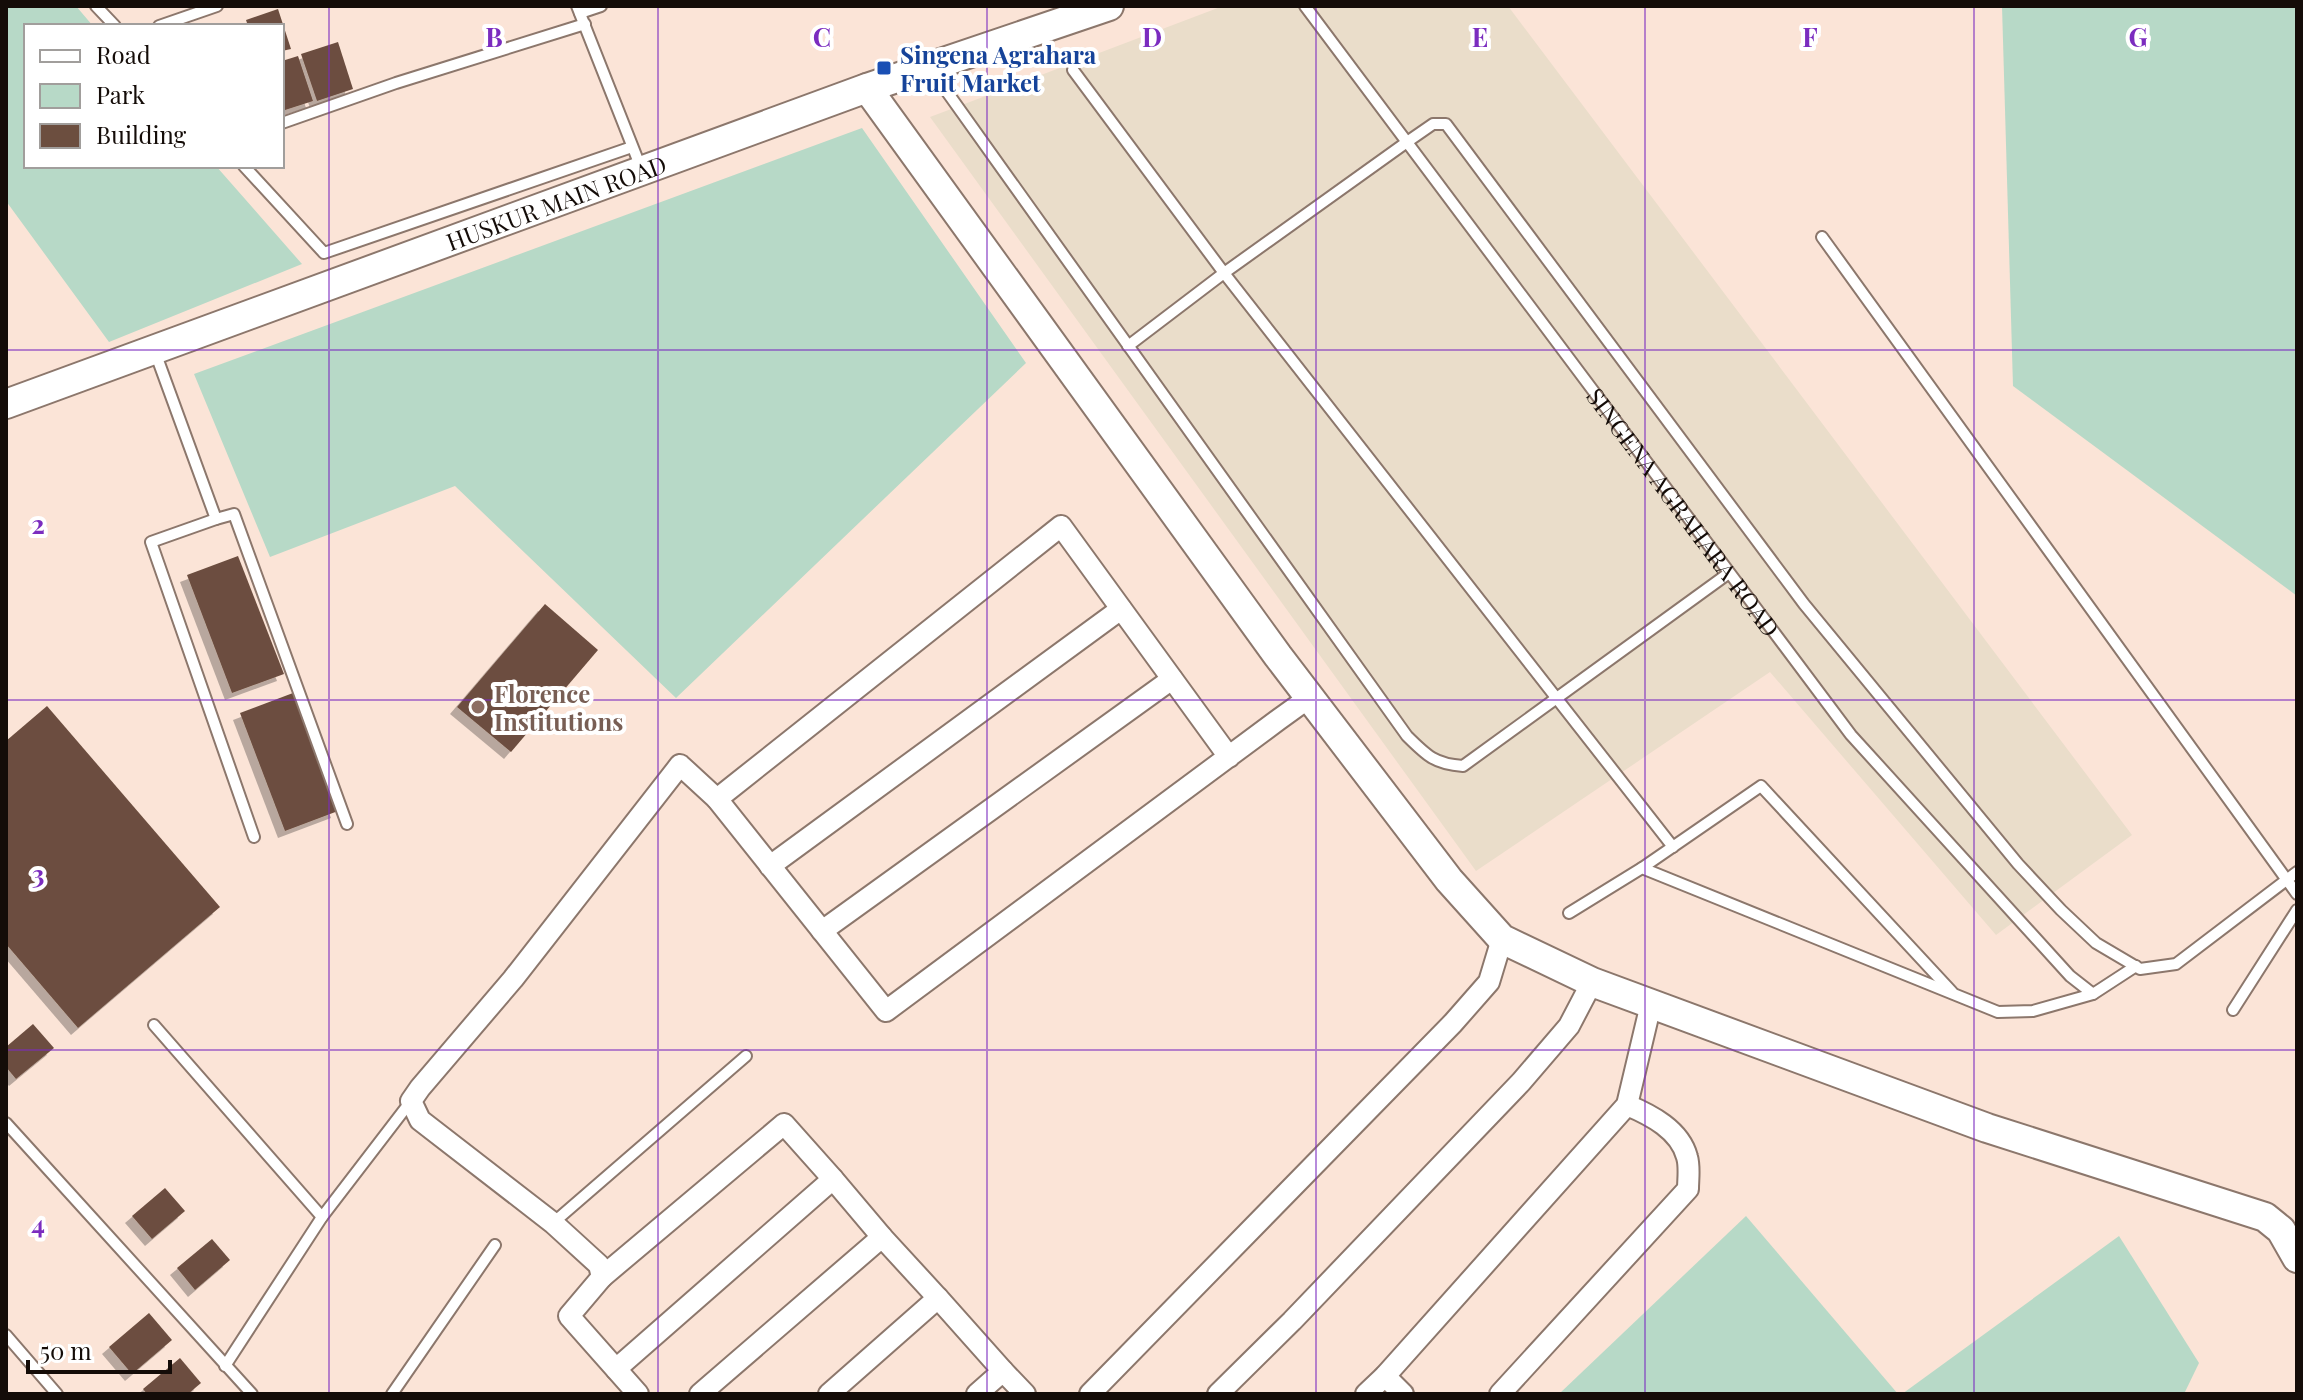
<svg xmlns="http://www.w3.org/2000/svg" width="2303" height="1400" font-family="'Playfair Display',serif">
<style>
.commercial{fill:#eaddca}
.green{fill:#b7d9c7}
.building{fill:#6c4e3f;filter:url(#shadow)}
.lines{fill:none;stroke-linecap:round;stroke-linejoin:round}
.lane-casing{stroke:#8c776c;stroke-width:14}
.street-casing{stroke:#8c776c;stroke-width:24}
.secondary-casing{stroke:#8c776c;stroke-width:32}
.lane{stroke:#fff;stroke-width:10}
.street{stroke:#fff;stroke-width:20}
.secondary{stroke:#fff;stroke-width:28}
.grid{fill:none;stroke:#7b2cbf;stroke-width:2;stroke-opacity:0.55}
.transit-dot{fill:#1a4fb4;stroke:#fff;stroke-width:3}
.education-dot{fill:#8d6e63;stroke:#fff;stroke-width:3}
.labels{text-anchor:middle;dominant-baseline:central;stroke-width:8;stroke-linejoin:round;paint-order:stroke}
.transit-label{font-size:24px;font-weight:bold;fill:#164399;stroke:#fff;text-anchor:start}
.street-label{font-size:24px;fill:#140c08;stroke:#fff}
.education-label{font-size:24px;font-weight:bold;fill:#785e54;stroke:#fff;text-anchor:start}
.grid-label{font-size:26px;text-anchor:middle;font-weight:bold;fill:#7b2cbf;stroke:#fff;stroke-width:8;stroke-linejoin:round;paint-order:stroke}
</style>
<defs>
<filter id="shadow"><feDropShadow dx="-7" dy="7" stdDeviation="0" flood-color="#0004"/></filter>
</defs>
<rect width="100%" height="100%" fill="#fbe4d7"/>
<!-- commercial -->
<path class="commercial" d="M1223,6H1508L2132,835L1996,935L1770,672L1476,871L930,117Z"/>
<!-- green -->
<g class="green">
<path d="M6,6H76L93,26H26V166H216L302,264L109,342L6,201Z"/>
<path d="M2002,6H2297V596L2013,386Z"/>
<path d="M862,128L1026,363L676,698L455,486L270,557L194,374Z"/>
<path d="M1746,1216L1898,1394H1559Z"/>
<path d="M2119,1236L2199,1363L2184,1394H1902Z"/>
</g>
<!-- building -->
<g class="building">
<path d="M278,9L291,49L282,51V26H248L246,20Z"/>
<path d="M338,42L353,89L317,101L301,54Z"/>
<path d="M298,56L313,101L282,111V61Z"/>
<path d="M238,556L284,674L232,693L187,575Z"/>
<path d="M545,604L598,650L511,752L457,707Z"/>
<path d="M293,693L338,811L285,831L240,713Z"/>
<path d="M47,706L220,907L78,1028L6,944V741Z"/>
<path d="M33,1024L54,1048L16,1079L6,1067V1047Z"/>
<path d="M165,1188L185,1211L152,1239L132,1216Z"/>
<path d="M212,1239L230,1260L195,1290L177,1268Z"/>
<path d="M149,1313L172,1340L132,1374L109,1347Z"/>
<path d="M180,1358L201,1383L188,1394H147L143,1389Z"/>
</g>
<g class="lines">
<defs>
<g id="lane">
<path d="M96,6L115,26"/>
<path d="M577,6L641,168"/>
<path id="s1" d="M1305,6L1851,735L2070,976L2093,994"/>
<path d="M580,13L601,6"/>
<path d="M159,26L217,6"/>
<path d="M930,68L1407,736C1427,756 1435,764 1463,766L1729,573"/>
<path d="M1073,70L1224,273L1673,847"/>
<path d="M282,123L396,83L585,24"/>
<path d="M244,166L324,253L632,147"/>
<path d="M1822,237L2297,894"/>
<path d="M1128,346L1224,273L1407,142L1433,124H1446L1804,604L2018,864L2061,910L2096,943L2140,969L2176,964L2297,872"/>
<path d="M155,352L216,519L234,514L347,824"/>
<path d="M216,519L151,542L254,837"/>
<path d="M1642,868L1761,786L1952,992"/>
<path d="M1569,913L1642,868L1998,1012L2033,1011L2093,994L2136,966"/>
<path d="M2233,1010L2297,910"/>
<path d="M154,1025L322,1217"/>
<path d="M6,1123L252,1394"/>
<path d="M553,1223L746,1056"/>
<path d="M6,1335L57,1394"/>
<path d="M225,1366L322,1217L411,1101"/>
<path d="M392,1394L495,1245"/>
</g>
<g id="street">
<path d="M1229,757L1061,526L717,799L886,1011L1278,720L1310,697"/>
<path d="M770,866L1121,609"/>
<path d="M822,931L1172,679"/>
<path d="M602,1277L784,1124L833,1179"/>
<path d="M616,1369L833,1179L882,1237"/>
<path d="M1385,1376L1403,1394"/>
<path d="M638,1394L569,1316L602,1277L599,1265L553,1223L420,1120L411,1101L420,1088L513,979L680,765L717,799"/>
<path d="M700,1394L882,1237L938,1298"/>
<path d="M829,1394L938,1298L1003,1371"/>
<path d="M977,1394L1003,1371L1025,1394"/>
<path d="M1090,1394L1453,1023L1489,982L1502,939"/>
<path d="M1218,1394L1292,1321L1521,1082L1569,1026L1592,982"/>
<path d="M1366,1394L1385,1376L1627,1105L1651,1004"/>
<path d="M1500,1394L1688,1189C1688,1179 1690,1167 1687,1157C1680,1130 1651,1115 1627,1105"/>
</g>
<g id="secondary">
<path d="M867,88L1278,656L1449,880L1502,939L1592,982L1987,1128L2265,1217L2281,1230L2297,1258"/>
<path id="s2" d="M6,404L867,88L1109,6"/>
</g>
</defs>
<!-- lane casing -->
<use href="#lane" class="lane-casing"/>
<!-- street casing -->
<use href="#street" class="street-casing"/>
<!-- secondary casing -->
<use href="#secondary" class="secondary-casing"/>
<!-- lane -->
<use href="#lane" class="lane"/>
<!-- street -->
<use href="#street" class="street"/>
<!-- secondary -->
<use href="#secondary" class="secondary"/>
</g>
<!-- grid -->
<path class="grid" d="M329,6V1394M658,6V1394M987,6V1394M1316,6V1394M1645,6V1394M1974,6V1394M6,350H2297M6,700H2297M6,1050H2297"/>
<!-- markers -->
<rect class="transit-dot" x="876" y="60" width="16" height="16" rx="4"/>
<circle class="education-dot" cx="478" cy="707" r="8"/>
<g class="labels">
<!-- transit labels -->
<g class="transit-label">
<text x="900" y="54">Singena Agrahara<tspan x="900" dy="28">Fruit Market</tspan></text>
</g>
<!-- street labels -->
<g class="street-label">
<text stroke="none"><textPath href="#s2" startOffset="586">HUSKUR MAIN ROAD</textPath></text>
<text stroke="none"><textPath href="#s1" startOffset="632">SINGENA AGRAHARA ROAD</textPath></text>
</g>
<!-- education labels -->
<g class="education-label">
<text x="494" y="693">Florence<tspan x="494" dy="28">Institutions</tspan></text>
</g>
</g>
<g class="grid-label">
<text x="494" y="47">B</text>
<text x="822" y="47">C</text>
<text x="1152" y="47">D</text>
<text x="1480" y="47">E</text>
<text x="1810" y="47">F</text>
<text x="2138" y="47">G</text>
<text x="38" y="534">2</text>
<text x="38" y="884">3</text>
<text x="38" y="1234">4</text>
</g>
<!-- border -->
<rect width="2303" height="1400" fill="none" stroke="#140c08" stroke-width="16"/>
<!-- legend -->
<rect x="24" y="24" width="260" height="144" fill="#ffffff" stroke="#a19e9c" stroke-width="2"/>
<rect x="40" y="50" width="40" height="12" fill="#ffffff" stroke="#a19e9c" stroke-width="2"/>
<text x="96" y="64" font-size="24" fill="#140c08">Road</text>
<rect x="40" y="84" width="40" height="24" fill="#b7d9c7" stroke="#a19e9c" stroke-width="2"/>
<text x="96" y="104" font-size="24" fill="#140c08">Park</text>
<rect x="40" y="124" width="40" height="24" fill="#6c4e3f" stroke="#a19e9c" stroke-width="2"/>
<text x="96" y="144" font-size="24" fill="#140c08">Building</text>
<!-- scale -->
<path d="M28 1360v12h142v-12" fill="none" stroke="#140c08" stroke-width="4"/>
<text x="40" y="1360" font-size="24" fill="#140c08" stroke="#ffffff" stroke-width="6" paint-order="stroke">50 m</text>
</svg>
